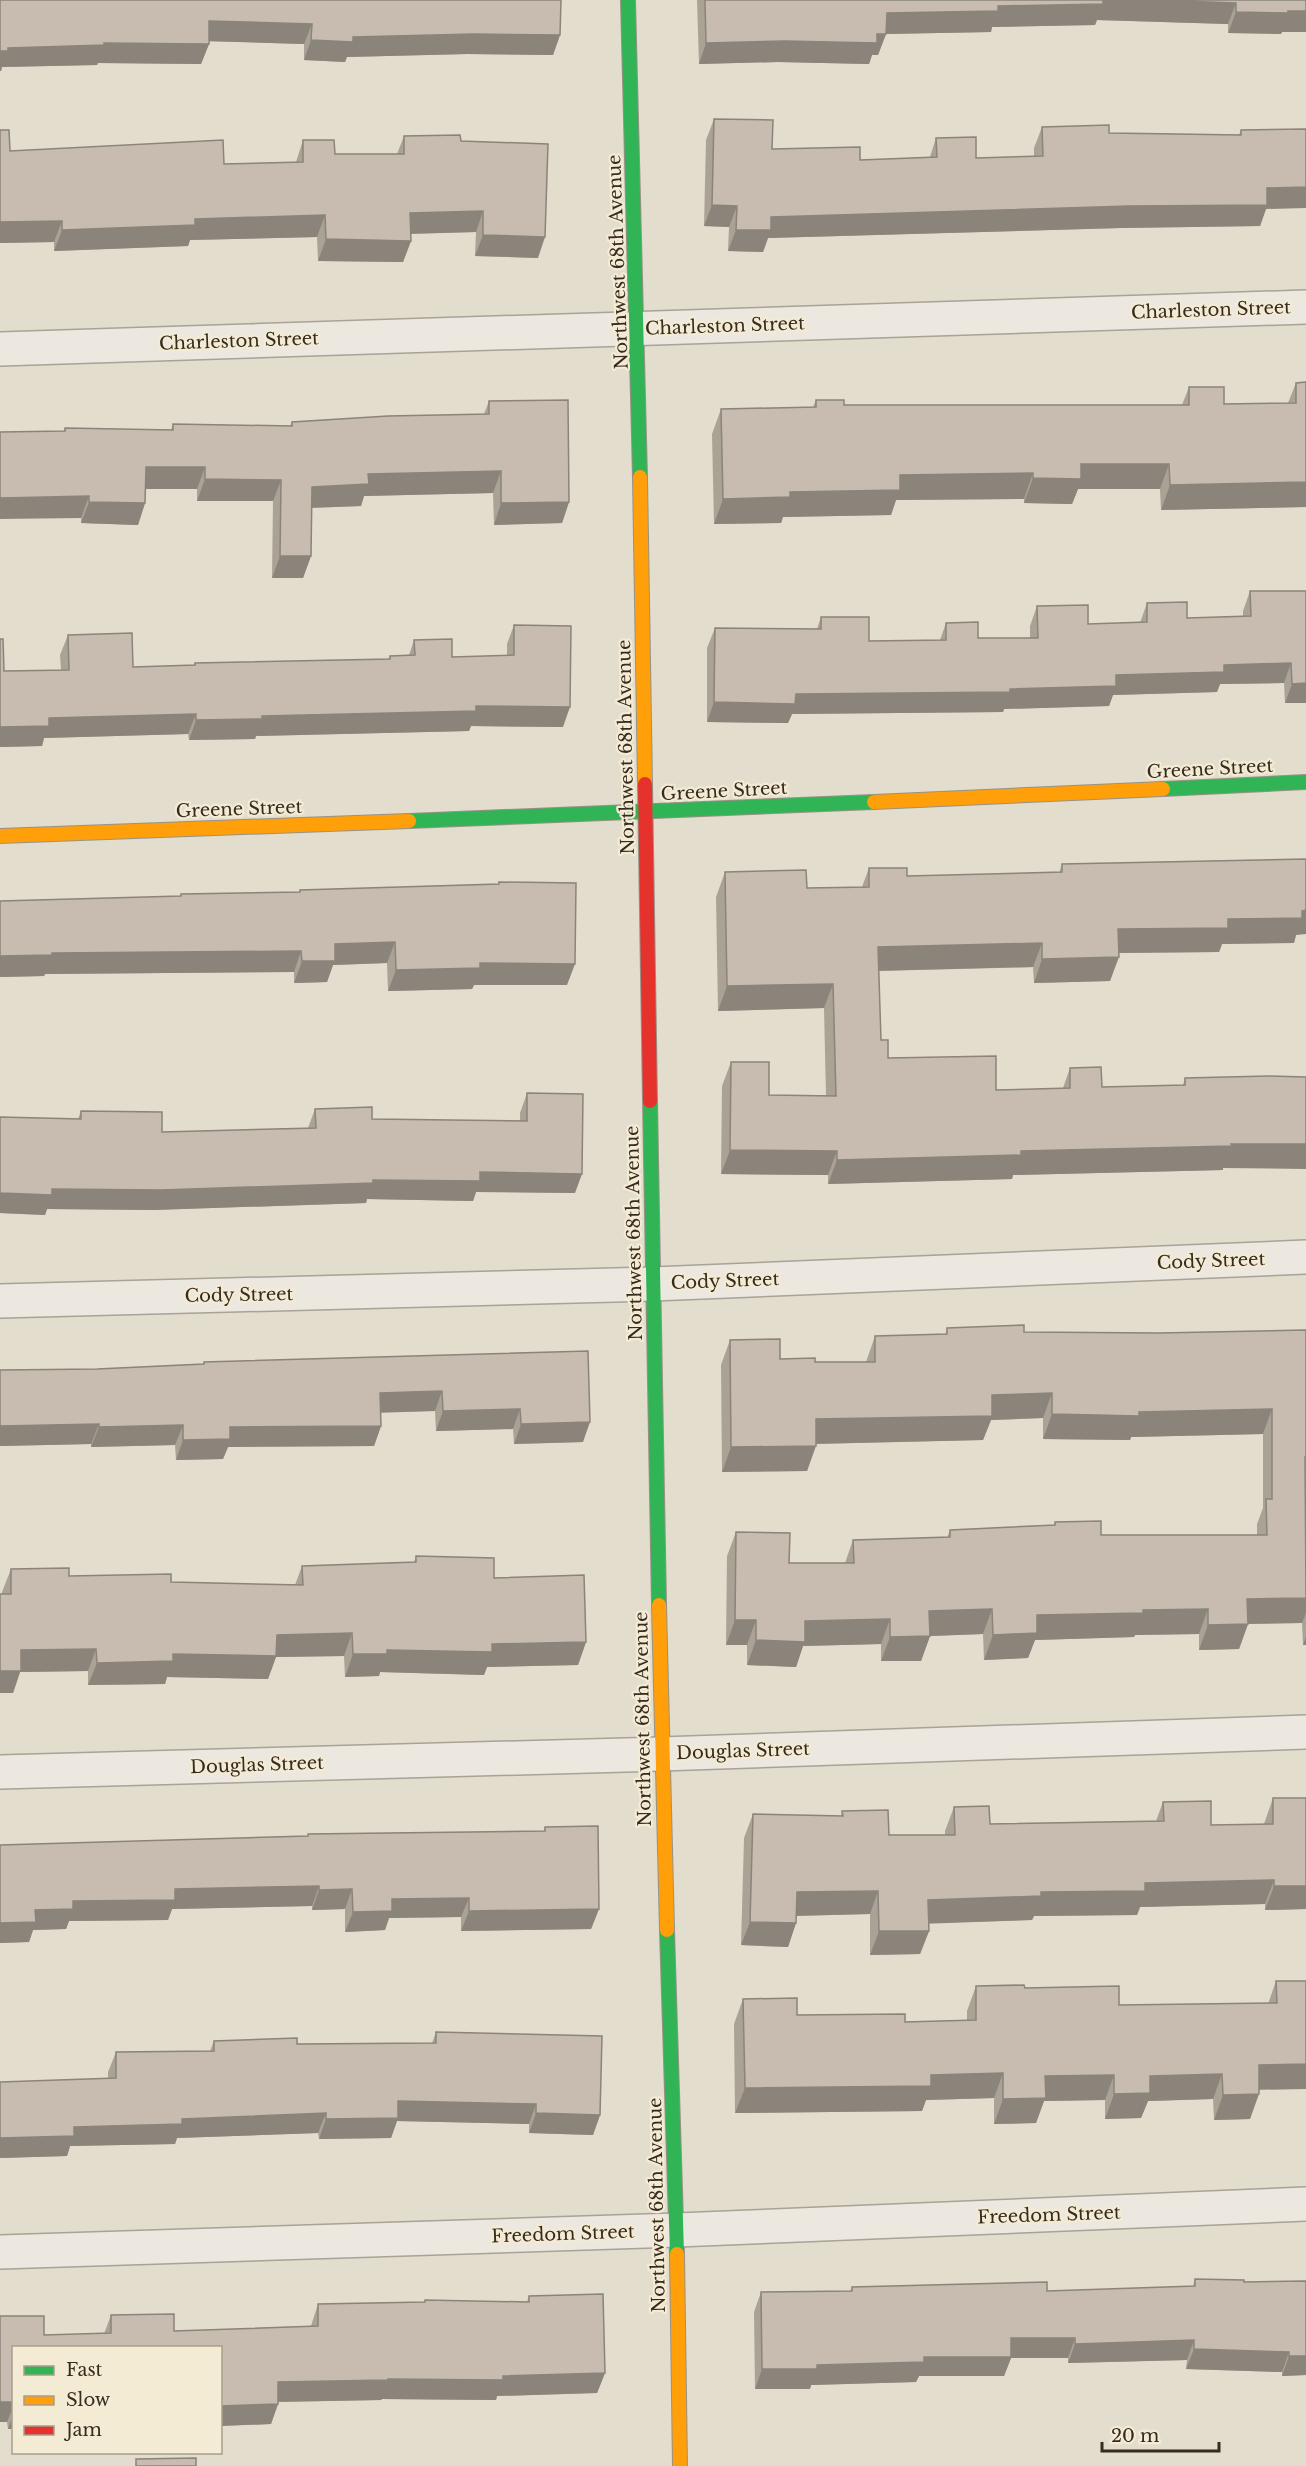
<svg xmlns="http://www.w3.org/2000/svg" width="1306" height="2466" font-family="'Libre Baskerville',serif">
<style>
.lines{fill:none;stroke-linecap:round;stroke-linejoin:round}
.street-casing{stroke:#a8a297;stroke-width:36}
.fast-casing{stroke:#989286;stroke-width:16}
.slow-casing{stroke:#989286;stroke-width:16}
.jam-casing{stroke:#989286;stroke-width:16}
.street{stroke:#ece8df;stroke-width:33}
.fast{stroke:#30b455;stroke-width:14}
.slow{stroke:#ff9f0a;stroke-width:14}
.jam{stroke:#e5322d;stroke-width:14}
.wall{fill:#aba296}
.shaded-wall{fill:#8b847a}
.building{fill:#c7bcaf;stroke:#8b847a;stroke-width:1.5}
.labels{text-anchor:middle;dominant-baseline:central;stroke-width:4.5;stroke-linejoin:round;paint-order:stroke}
.street-label{font-size:18px;fill:#372b1f;stroke:#f4ebd4}
</style>
<rect width="100%" height="100%" fill="#e3ddce"/>
<g class="lines">
<defs>
<g id="street">
<path d="M0,349L1306,307"/>
<path d="M0,1301L653,1284L1306,1257"/>
<path d="M0,1772L661,1754L1306,1732"/>
<path d="M0,2252L677,2230L1306,2204"/>
</g>
<g id="fast">
<path d="M628,0L640,477"/>
<path d="M1163,789L1306,782"/>
<path d="M409,821L874,802"/>
<path d="M650,1101L659,1605"/>
<path d="M667,1930L677,2254"/>
</g>
<g id="slow">
<path d="M640,477L645,784"/>
<path d="M874,802L1163,789"/>
<path d="M0,836L409,821"/>
<path d="M659,1605L667,1930"/>
<path d="M677,2254L680,2466"/>
</g>
<path id="jam" d="M645,784L650,1101"/>
</defs>
<!-- street casing -->
<use href="#street" class="street-casing"/>
<!-- fast casing -->
<use href="#fast" class="fast-casing"/>
<!-- slow casing -->
<use href="#slow" class="slow-casing"/>
<!-- jam casing -->
<use href="#jam" class="jam-casing"/>
<!-- street -->
<use href="#street" class="street"/>
<!-- fast -->
<use href="#fast" class="fast"/>
<!-- slow -->
<use href="#slow" class="slow"/>
<!-- jam -->
<use href="#jam" class="jam"/>
</g>
<!-- wall -->
<g class="wall">
<path d="M0,0L560,35L553,55L467,54L347,57L345,62L304,60V44L209,41V44L201,64L98,63L97,65L2,67L1,71Z"/>
<path d="M697,0H1306L1282,32L1281,34L1228,33V24L1097,20L1095,25L992,27L991,32L886,34L878,55H872L869,64L778,62L699,64Z"/>
<path d="M714,119L772,149L860,160L930,157L936,138L976,158L1034,156V148L1042,127L1109,133L1239,135L1241,130L1266,209L1260,226L1121,228L768,238L763,252L728,251L729,227L704,226L706,140Z"/>
<path d="M0,130L10,151L224,164L296,162L303,140L335,154H397L404,136L461,141L538,258L475,256L476,232L410,234L411,241L403,262L318,261L317,237L190,240L188,246L54,251V242L0,243Z"/>
<path d="M1306,382V507L1161,510L1160,489H1078L1072,504L1024,503V499L896,500L891,515L783,517L781,523L714,524L712,434L721,409L813,407L816,400L844,405H1182L1189,387L1224,404L1288,403L1296,383Z"/>
<path d="M489,401L569,502L562,523L494,525L493,493L364,496L361,506L312,508L311,556L303,578H272L273,501H197V489H146L145,503L138,525L81,523V518L64,431L65,428L171,430L173,424L290,426L292,422L484,414Z"/>
<path d="M1250,591H1306V703H1285L1284,683L1220,684L1217,692L1113,695L1109,706L1004,709L1003,712L792,714L788,723L707,722V648L715,628L817,629L821,617L869,641L940,640L946,623L978,638H1030V626L1037,606L1088,624L1140,623L1147,603L1187,618L1243,616V611Z"/>
<path d="M514,625L563,727L471,726L469,731L256,736L255,739L189,740L188,734L44,738L42,746L0,747V639L4,671L61,670L60,655L68,635L133,667L194,665L195,663L388,659L390,656L409,655L414,640L452,657L507,655V644Z"/>
<path d="M1062,864L1296,935L1294,943L1222,944L1219,952L1119,953L1110,981L1034,983L1033,967L879,971L881,1040L888,1058L996,1090L1063,1088L1070,1068L1102,1087L1183,1085L1185,1078L1223,1168V1170L1013,1175L1012,1179L828,1184V1175L721,1174L722,1086L731,1062L769,1095L826,1096L824,1008L718,1011L716,897L725,872L807,888L862,887L869,868L907,876L1059,873Z"/>
<path d="M499,882L567,985H474L472,989L388,991L387,963L333,965L327,982L294,983V972L45,974L44,976L0,977L180,896L181,894L299,892L300,890L498,884Z"/>
<path d="M527,1093L575,1193L476,1192L473,1201L367,1199L366,1203L153,1210L47,1209L45,1215L0,1213V1117L78,1119L81,1111L162,1132L308,1128L315,1109L372,1119L520,1121V1113Z"/>
<path d="M947,1328L1024,1332L1159,1333L1306,1330V1645H1303L1302,1623L1248,1624L1239,1649L1199,1650V1634L1135,1635L1134,1637L1035,1640L1028,1658L984,1660L983,1634L930,1636L921,1661H881V1644L803,1646L796,1667L747,1665V1645H726L727,1556L736,1532L789,1563H845L853,1540L947,1538L950,1530L1054,1525L1055,1522L1101,1535H1257V1524L1263,1508V1434L1131,1437L1130,1440L1043,1439V1418L991,1420L983,1440L816,1444L807,1471L722,1472L721,1365L730,1340L780,1359L815,1362H866L875,1336L945,1335Z"/>
<path d="M588,1351L583,1442L514,1444L513,1429L436,1431L435,1411L381,1412V1426L374,1446L228,1447L223,1459L176,1460L175,1445L91,1447V1444L0,1446V1370L97,1369L203,1364L204,1362Z"/>
<path d="M416,1556L494,1578L586,1642L578,1665L487,1667L484,1675L380,1672L379,1676L345,1677L344,1656L276,1657L268,1679L167,1677L165,1684L88,1685V1671L20,1672L13,1693H0V1594H2V1592L11,1569L69,1576L171,1582L295,1585L302,1566L414,1562Z"/>
<path d="M1273,1798H1306V1909L1265,1910V1904L1140,1907L1137,1915L1034,1916L1032,1920L928,1923L929,1931L920,1954L870,1955V1914L796,1916V1923L788,1947L741,1945L744,1838L753,1814L841,1816L842,1811L889,1835H945V1831L954,1807L990,1824L1156,1821L1163,1802L1211,1825L1264,1824Z"/>
<path d="M545,1827L599,1909L591,1929L461,1931V1917L389,1918L385,1930L345,1932V1909L312,1910V1906L172,1909L168,1920L69,1921L66,1929L33,1930L29,1942L0,1943V1845L308,1836V1834L544,1831Z"/>
<path d="M1276,1981H1306V2089H1259L1250,2119L1214,2120L1213,2099L1148,2101L1141,2118L1105,2119V2100L1044,2101L1036,2123L994,2124V2098L926,2100L922,2111L735,2113L734,2024L743,1999L797,2015L905,2022L967,2020V2011L976,1986L1025,1988L1119,2005L1268,2004Z"/>
<path d="M436,2032L600,2115L593,2135L529,2133V2124L397,2121L391,2138L319,2139L318,2133L177,2138L175,2144L70,2146L67,2156L0,2158L108,2079V2072L116,2052L210,2051L214,2041L297,2044L432,2043Z"/>
<path d="M1195,2279L1244,2282L1306,2281V2375L1282,2376V2372L1186,2369L1187,2360L1068,2363V2358H1011L1004,2376H919L916,2382L811,2385L810,2389H755L754,2312L761,2292L850,2291L852,2287L1047,2291L1193,2286Z"/>
<path d="M603,2294L605,2373L597,2393L497,2396L496,2400L382,2399L381,2400L278,2402V2404L271,2424L220,2426V2348H14V2429H8L7,2422H0V2316H44V2335L104,2334L111,2315L174,2314V2331L311,2326L318,2304L424,2302L425,2300L527,2302L529,2296Z"/>
</g>
<!-- shaded-wall -->
<g class="shaded-wall">
<path d="M1102,0H1153L1236,3L1228,24L1097,20L1095,25L992,27L991,32L886,34L878,55H872L869,64L778,62L699,64L706,43L877,34L887,13Z"/>
<path d="M1288,11H1306V32H1282L1281,34L1228,33L1236,12Z"/>
<path d="M209,21L312,24L304,44L201,41Z"/>
<path d="M474,34L560,35L553,55L467,54L347,57L345,62L304,60L311,40L353,37Z"/>
<path d="M104,43L209,44L201,64L98,63L97,65L2,67L1,71H0V51L8,48Z"/>
<path d="M1306,187V208L1266,209L1260,226L1121,228L768,238L763,252L728,251L736,230L771,217L1267,188Z"/>
<path d="M712,205L737,206L729,227L704,226Z"/>
<path d="M483,211L476,232L402,234L410,213Z"/>
<path d="M325,215L317,237L190,240L188,246L54,251L62,230L195,219Z"/>
<path d="M62,221L54,242L0,243V222Z"/>
<path d="M483,235L545,237L538,258L475,256Z"/>
<path d="M326,239L411,241L403,262L318,261Z"/>
<path d="M1081,464H1169L1160,489H1078L1072,504L1024,503L1033,478Z"/>
<path d="M146,467H205L197,489H138Z"/>
<path d="M501,471L493,493L364,496L361,506L304,508L312,487L368,474Z"/>
<path d="M1033,473L1024,499L896,500L891,515L783,517L781,523L714,524L723,499L790,492L900,475Z"/>
<path d="M205,479L281,480L273,501H197Z"/>
<path d="M1306,482V507L1161,510L1170,485Z"/>
<path d="M89,496L81,518L0,519V498Z"/>
<path d="M89,502L145,503L138,525L81,523Z"/>
<path d="M569,502L562,523L494,525L501,503Z"/>
<path d="M280,556H311L303,578H272Z"/>
<path d="M1291,663L1284,683L1220,684L1217,692L1113,695L1109,706L1004,709L1003,712L792,714L788,723L707,722L714,702L796,694L1010,689L1116,675L1224,665Z"/>
<path d="M1306,683V703H1285L1292,684Z"/>
<path d="M476,706L570,707L563,727L471,726L469,731L256,736L255,739L189,740L196,720Z"/>
<path d="M196,714L188,734L44,738L42,746L0,747V727L49,718Z"/>
<path d="M1306,910V934L1296,935L1294,943L1222,944L1219,952L1110,953L1118,929L1228,919Z"/>
<path d="M395,942L387,963L333,965L327,982L294,983L302,961L335,944Z"/>
<path d="M1042,943L1033,967L870,971L878,947Z"/>
<path d="M301,951L294,972L45,974L44,976L0,977V956L52,953Z"/>
<path d="M1119,957L1110,981L1034,983L1042,959Z"/>
<path d="M480,963L575,964L567,985H474L472,989L388,991L396,970Z"/>
<path d="M833,984L824,1008L718,1011L727,986Z"/>
<path d="M1231,1144H1306V1169L1223,1168V1170L1013,1175L1012,1179L828,1184L837,1160L1021,1151Z"/>
<path d="M730,1150L837,1151L828,1175L721,1174Z"/>
<path d="M480,1172L582,1174L575,1193L476,1192L473,1201L367,1199L366,1203L153,1210L47,1209L45,1215L0,1213V1193L52,1189L373,1180Z"/>
<path d="M442,1391L435,1411L373,1413L380,1393Z"/>
<path d="M1052,1393L1043,1418L991,1420L983,1440L807,1444L816,1419L992,1395Z"/>
<path d="M520,1409L513,1429L436,1431L443,1411Z"/>
<path d="M1272,1409L1263,1434L1131,1437L1130,1440L1043,1439L1052,1414Z"/>
<path d="M590,1422L583,1442L514,1444L521,1424Z"/>
<path d="M99,1424L91,1444L0,1446V1426Z"/>
<path d="M183,1425L175,1445L91,1447L99,1427Z"/>
<path d="M381,1426L374,1446L228,1447L223,1459L176,1460L183,1440L230,1427Z"/>
<path d="M816,1446L807,1471L722,1472L731,1447Z"/>
<path d="M1306,1598V1613L1302,1623L1238,1624L1247,1599Z"/>
<path d="M992,1609L983,1634L930,1636L921,1661H881L890,1637L929,1611Z"/>
<path d="M1208,1609L1199,1634L1135,1635L1134,1637L1035,1640L1028,1658L984,1660L993,1635L1037,1615L1143,1610Z"/>
<path d="M890,1619L881,1644L803,1646L796,1667L747,1665L756,1640L805,1621Z"/>
<path d="M735,1620H756L747,1645H726Z"/>
<path d="M1248,1624L1239,1649L1199,1650L1208,1625Z"/>
<path d="M352,1633L344,1656L276,1657L268,1679L167,1677L165,1684L88,1685L97,1663L173,1654L277,1635Z"/>
<path d="M1306,1637V1645H1303Z"/>
<path d="M586,1642L578,1665L487,1667L484,1675L380,1672L379,1676L345,1677L353,1654L387,1650L492,1644Z"/>
<path d="M96,1649L88,1671L20,1672L13,1693H0V1671L21,1650Z"/>
<path d="M1274,1880L1265,1904L1140,1907L1137,1915L1034,1916L1032,1920L919,1924L928,1900L1041,1892L1145,1883Z"/>
<path d="M319,1886L312,1906L172,1909L168,1920L69,1921L66,1929L33,1930L29,1942L0,1943V1923L35,1910L73,1901L175,1889Z"/>
<path d="M1274,1886H1306V1909L1265,1910Z"/>
<path d="M352,1889L345,1909L312,1910L319,1890Z"/>
<path d="M878,1891L870,1914L788,1916L797,1892Z"/>
<path d="M469,1898L461,1917L389,1918L385,1930L345,1932L353,1912L392,1899Z"/>
<path d="M599,1909L591,1929L461,1931L469,1911Z"/>
<path d="M750,1922L796,1923L788,1947L741,1945Z"/>
<path d="M879,1931H929L920,1954L870,1955Z"/>
<path d="M1306,2064V2089L1250,2090L1259,2065Z"/>
<path d="M1003,2073L994,2098L926,2100L922,2111L735,2113L745,2088L931,2075Z"/>
<path d="M1222,2074L1213,2099L1148,2101L1141,2118L1105,2119L1114,2094L1150,2076Z"/>
<path d="M1114,2075L1105,2100L1044,2101L1036,2123L994,2124L1003,2099L1045,2076Z"/>
<path d="M1259,2094L1250,2119L1214,2120L1223,2095Z"/>
<path d="M398,2101L536,2104L529,2124L397,2121L391,2138L319,2139L326,2119Z"/>
<path d="M326,2113L318,2133L177,2138L175,2144L70,2146L67,2156L0,2158V2138L74,2127L182,2119Z"/>
<path d="M536,2113L600,2115L593,2135L529,2133Z"/>
<path d="M1011,2338H1075L1068,2358H1011L1004,2376H919L916,2382L811,2385L810,2389H755L762,2369L924,2357Z"/>
<path d="M1194,2340L1187,2360L1068,2363L1075,2344Z"/>
<path d="M1194,2349L1289,2352L1282,2372L1186,2369Z"/>
<path d="M1289,2356H1306V2375L1282,2376Z"/>
<path d="M605,2373L597,2393L497,2396L496,2400L382,2399L381,2400L270,2402L278,2382Z"/>
<path d="M0,2402H14V2405L7,2422H0Z"/>
<path d="M278,2404L271,2424L220,2426V2406Z"/>
<path d="M14,2413V2429H8Z"/>
</g>
<!-- building -->
<g class="building">
<path d="M0,0H561L560,35L474,34L353,37V42L311,40L312,24L209,21V44L104,43V45L8,48V51H0Z"/>
<path d="M705,0H1103V4L998,6V11L887,13L886,34H877V43L785,41L706,43Z"/>
<path d="M1153,0H1306V11H1288V13L1236,12V3Z"/>
<path d="M714,119L773,120L772,149L860,147V160L937,157L936,138L976,137V158L1043,156L1042,127L1109,125V133L1241,135V130L1306,129V187L1267,188V205L1129,206L771,217V230H736L737,206L712,205Z"/>
<path d="M0,130H9L10,151L223,140L224,164L303,162V140H334L335,154H404V136L460,135L461,141L548,144L545,237L483,235V211L410,213L411,241L326,239L325,215L195,219V225L62,230V221L0,222Z"/>
<path d="M1306,382V482L1170,485L1169,464H1081V479L1033,478V473L900,475V490L790,492V497L723,499L721,409L816,407V400H844V405H1189V387H1224V404L1296,403V383Z"/>
<path d="M568,400L569,502L501,503V471L368,474L369,484L312,487L311,556H280L281,480L205,479V467H146L145,503L89,502V496L0,498V432L65,431V428L173,430V424L292,426V422L388,416L489,414V401Z"/>
<path d="M1250,591H1306V683L1292,684L1291,663L1224,665V672L1116,675V686L1010,689V692L796,694L795,704L714,702L715,628L821,629V617H869V641L946,640V623L978,622V638H1038L1037,606L1088,605V624L1147,622V603L1187,602V618L1251,616Z"/>
<path d="M514,625L571,626L570,707L476,706V711L262,716V719L196,720V714L49,718V726L0,727V639H3L4,671L69,670L68,635L132,633L133,667L195,665V663L390,659V656L415,655L414,640L452,639V657L514,655Z"/>
<path d="M1306,859V910L1302,911V918L1228,919V928L1118,929L1119,957L1042,959V943L878,947L881,1040H888V1058L996,1056V1090L1070,1088V1068L1101,1067L1102,1087L1185,1085V1078L1269,1076L1306,1077V1144H1231L1232,1146L1021,1151V1155L837,1160V1151L730,1150L731,1062H769V1095L836,1096L833,984L727,986L725,872L806,870L807,888L869,887V868H907V876L1062,872V864Z"/>
<path d="M499,882L576,883L575,964L480,963V968L396,970L395,942L335,944V961H302L301,951L52,953V955L0,956V901L181,896V894L300,892V890L499,884Z"/>
<path d="M527,1093L583,1094L582,1174L480,1172V1181L373,1180V1183L161,1190L52,1189V1195L0,1193V1117L81,1119V1111L162,1112V1132L316,1128L315,1109L372,1107V1119L527,1121Z"/>
<path d="M1024,1325V1332L1159,1333L1306,1330V1457H1305L1306,1598L1247,1599L1248,1624L1208,1625V1609L1143,1610V1613L1037,1615V1633L993,1635L992,1609L929,1611L930,1636L890,1637V1619L805,1621V1642L756,1640V1620H735L736,1532L790,1533L789,1563H854L853,1540L950,1537V1530L1055,1525V1522L1101,1521V1535H1267L1266,1499H1272V1409L1139,1412V1416L1052,1414V1393L992,1395V1416L816,1419V1446L731,1447L730,1340L780,1339V1359L815,1358V1362H875V1336L947,1334V1328Z"/>
<path d="M588,1351L590,1422L521,1424L520,1409L443,1411L442,1391L380,1393L381,1426L230,1427V1439L183,1440V1425L99,1427V1424L0,1426V1370L97,1369L204,1364V1362Z"/>
<path d="M416,1556L494,1558V1578L584,1575L586,1642L492,1644V1652L387,1650V1654H353L352,1633L277,1635L276,1656L173,1654V1661L97,1663L96,1649L21,1650V1671H0V1594H11V1569L69,1568V1576L171,1574V1582L303,1585L302,1566L416,1562Z"/>
<path d="M1273,1798H1306V1886H1274V1880L1145,1883V1891L1041,1892V1896L928,1900L929,1931H879L878,1891L797,1892L796,1923L750,1922L753,1814L843,1816L842,1811L888,1810L889,1835H955L954,1807L989,1806L990,1824L1164,1821L1163,1802L1211,1801V1825L1273,1824Z"/>
<path d="M598,1826L599,1909L469,1911V1898L392,1899V1911L353,1912L352,1889L319,1890V1886L175,1889V1900L73,1901V1909L35,1910L36,1922L0,1923V1845L308,1836V1834L545,1831V1827Z"/>
<path d="M1276,1981H1306V2064L1259,2065V2094L1223,2095L1222,2074L1150,2076V2093L1114,2094V2075L1045,2076L1046,2098L1003,2099V2073L931,2075V2086L745,2088L743,1999L797,1998V2015L905,2014V2022L976,2020V1986L1024,1985L1025,1988L1119,1986V2005L1277,2003Z"/>
<path d="M436,2032L602,2036L600,2115L536,2113V2104L398,2101V2118L326,2119V2113L182,2119V2124L74,2127V2136L0,2138V2082L116,2078V2052L214,2051V2041L297,2038V2044L436,2043Z"/>
<path d="M1195,2279L1244,2280V2282L1306,2281V2356H1289V2352L1194,2349V2340L1075,2344V2338H1011V2357H924V2362L817,2365V2369H762L761,2292L852,2291V2287L1047,2282V2291L1195,2286Z"/>
<path d="M603,2294L605,2373L503,2376V2380L388,2379V2380L278,2382V2404L220,2406V2348H14V2402H0V2316H44V2335L111,2333V2315L174,2314V2331L318,2326V2304L425,2302V2300L529,2302V2296Z"/>
<path d="M196,2458V2466H136V2459Z"/>
</g>
<g class="labels">
<!-- street labels -->
<g class="street-label">
<text transform="translate(618 262) rotate(-92)">Northwest 68th Avenue</text>
<text transform="translate(1211 310) rotate(-2)">Charleston Street</text>
<text transform="translate(725 326) rotate(-2)">Charleston Street</text>
<text transform="translate(239 341) rotate(-2)">Charleston Street</text>
<text transform="translate(626 747) rotate(-91)">Northwest 68th Avenue</text>
<text transform="translate(1210 769) rotate(-3)">Greene Street</text>
<text transform="translate(724 791) rotate(-3)">Greene Street</text>
<text transform="translate(239 809) rotate(-2)">Greene Street</text>
<text transform="translate(634 1233) rotate(-91)">Northwest 68th Avenue</text>
<text transform="translate(1211 1261) rotate(-2)">Cody Street</text>
<text transform="translate(725 1281) rotate(-2)">Cody Street</text>
<text transform="translate(239 1295) rotate(-1)">Cody Street</text>
<text transform="translate(643 1719) rotate(-91)">Northwest 68th Avenue</text>
<text transform="translate(743 1751) rotate(-2)">Douglas Street</text>
<text transform="translate(257 1765) rotate(-2)">Douglas Street</text>
<text transform="translate(657 2205) rotate(-91)">Northwest 68th Avenue</text>
<text transform="translate(1049 2215) rotate(-2)">Freedom Street</text>
<text transform="translate(563 2234) rotate(-2)">Freedom Street</text>
</g>
</g>
<!-- legend -->
<rect x="12" y="2346" width="210" height="108" fill="#f4ebd4" stroke="#a89e8c" stroke-width="1.5"/>
<rect x="24" y="2366" width="30" height="9" fill="#30b455" stroke="#a89e8c" stroke-width="1.5"/>
<text x="66" y="2376" font-size="18" fill="#372b1f">Fast</text>
<rect x="24" y="2396" width="30" height="9" fill="#ff9f0a" stroke="#a89e8c" stroke-width="1.5"/>
<text x="66" y="2406" font-size="18" fill="#372b1f">Slow</text>
<rect x="24" y="2426" width="30" height="9" fill="#e5322d" stroke="#a89e8c" stroke-width="1.5"/>
<text x="66" y="2436" font-size="18" fill="#372b1f">Jam</text>
<!-- scale -->
<path d="M1102 2442v9h117v-9" fill="none" stroke="#372b1f" stroke-width="3"/>
<text x="1111" y="2442" font-size="18" fill="#372b1f" stroke="#f4ebd4" stroke-width="4.5" paint-order="stroke">20 m</text>
</svg>
